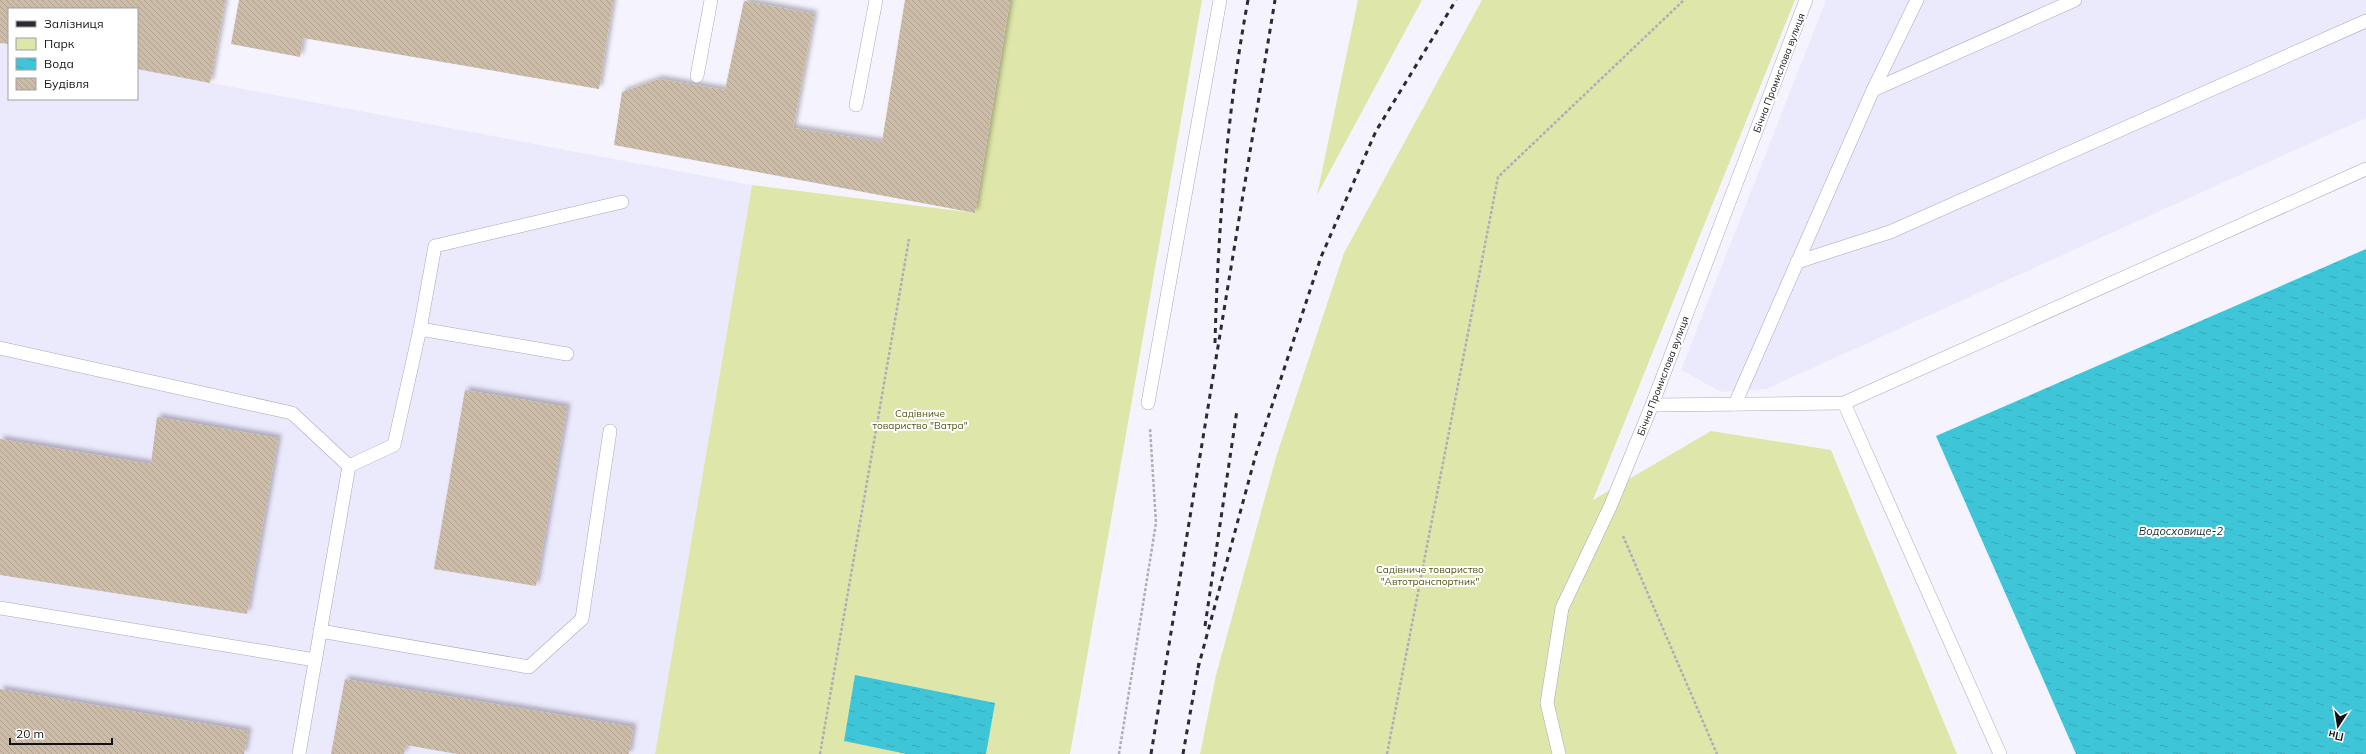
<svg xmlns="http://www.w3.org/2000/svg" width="2366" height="754" font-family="Mulish,sans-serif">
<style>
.built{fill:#ebe9fc}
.green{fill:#dee6aa}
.water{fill:url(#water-ripples)}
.building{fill:url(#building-back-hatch);filter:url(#shadow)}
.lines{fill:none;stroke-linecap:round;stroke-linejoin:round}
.service-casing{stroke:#a8a6bd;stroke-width:14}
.path{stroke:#afaeb8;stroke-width:2.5;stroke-dasharray:3 2;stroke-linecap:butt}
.service{stroke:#fff;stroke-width:13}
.rail{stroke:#2b2a32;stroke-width:3;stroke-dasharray:5 5;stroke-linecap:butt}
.labels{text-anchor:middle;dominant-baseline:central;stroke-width:4;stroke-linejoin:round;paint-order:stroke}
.street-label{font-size:10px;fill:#121119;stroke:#fff}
.park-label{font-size:10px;fill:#525815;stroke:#fff}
.water-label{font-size:11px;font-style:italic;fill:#172d31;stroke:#fff}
</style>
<defs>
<pattern id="water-ripples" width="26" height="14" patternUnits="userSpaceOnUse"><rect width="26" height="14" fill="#3ec5d8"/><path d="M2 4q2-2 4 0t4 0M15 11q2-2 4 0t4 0" fill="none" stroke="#35a8b9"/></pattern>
<pattern id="building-back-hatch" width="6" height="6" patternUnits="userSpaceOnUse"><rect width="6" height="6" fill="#ccbca8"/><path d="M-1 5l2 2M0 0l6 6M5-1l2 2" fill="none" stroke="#aea190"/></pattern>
<filter id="shadow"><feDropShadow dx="3.5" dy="-3.5" stdDeviation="2" flood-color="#0004"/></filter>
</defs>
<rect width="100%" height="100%" fill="#f5f4fe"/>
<!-- built -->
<g class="built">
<path d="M1826,0H2366V118L1766,389L1721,392L1681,370Z"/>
<path d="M0,43L9,44V99H137V69L752,185L655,754H0Z"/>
</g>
<!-- green -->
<g class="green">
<path d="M1010,0H1202L1070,754H655L752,185L975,213Z"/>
<path d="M1358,0H1422L1317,195Z"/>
<path d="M1482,0H1795L1593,500L1711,431L1831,450L1957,754H1200L1216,675L1277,454L1344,253Z"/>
</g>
<!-- water -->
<g class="water">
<path d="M2366,249V754H2076L1936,436Z"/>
<path d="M855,675L995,703L986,754H907L844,741Z"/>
</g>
<!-- building -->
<g class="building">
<path d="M0,0H225L210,83L137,69V9H9V44L0,43Z"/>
<path d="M239,0H613L599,89L303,38L300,57L231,44Z"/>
<path d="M905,0H1010L975,213L614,145L622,92L659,79L725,90L744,1L814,14L793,128L882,142Z"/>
<path d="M465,390L567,407L536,586L434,569Z"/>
<path d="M157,417L278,438L247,614L0,575V439L151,464Z"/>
<path d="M345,679L633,727L629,754H457L406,745L404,754H331Z"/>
<path d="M0,689L248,731L244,754H0Z"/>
</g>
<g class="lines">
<defs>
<g id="service">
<path d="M697,76L711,0"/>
<path d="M1873,90L2075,0"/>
<path d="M856,105L876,0"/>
<path d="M1797,262L1890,232L2366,21"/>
<path d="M420,329L435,246L622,202"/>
<path d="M0,348L292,413L349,466"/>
<path d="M1148,403L1220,0"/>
<path d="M1844,403L2000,754"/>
<path d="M1735,404L1873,90L1917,0"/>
<path d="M1652,405L1844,403L2366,169"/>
<path d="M0,608L315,660"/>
<path d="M320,631L529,667L582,619L610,431"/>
<path d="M299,754L349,466L394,445L420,329L567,354"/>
<path d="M1559,754L1547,703L1562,608L1610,507L1652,405L1806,0"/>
</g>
</defs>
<!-- service casing -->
<use href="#service" class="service-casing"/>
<!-- path -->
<g class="path">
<path d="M1623,536L1717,754"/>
<path d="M820,754L909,239"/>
<path d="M1119,754L1156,523L1150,428"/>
<path d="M1387,754L1498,177L1684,0"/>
</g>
<!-- service -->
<use href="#service" class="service"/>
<!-- rail -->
<g class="rail">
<path d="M1215,343C1218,228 1227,113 1248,0"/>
<path d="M1205,626L1237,410"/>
<path d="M1198,668L1256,454L1321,257L1376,131L1456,0"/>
<path d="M1151,754L1275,0"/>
<path d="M1183,754L1199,663"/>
</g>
</g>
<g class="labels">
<!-- street labels -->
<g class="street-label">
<text transform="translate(1779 73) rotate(-69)">Бічна Промислова вулиця</text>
<text transform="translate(1663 376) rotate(-69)">Бічна Промислова вулиця</text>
</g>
<!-- park labels -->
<g class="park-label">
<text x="920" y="413">Садівниче<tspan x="920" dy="12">товариство "Ватра"</tspan></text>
<text x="1430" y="569">Садівниче товариство<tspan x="1430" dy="12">"Автотранспортник"</tspan></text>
</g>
<!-- water labels -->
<g class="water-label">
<text x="2181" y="531">Водосховище-2</text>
</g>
</g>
<!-- legend -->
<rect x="8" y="8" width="130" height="92" fill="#ffffff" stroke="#a0a0a3"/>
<rect x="16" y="21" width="20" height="6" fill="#2b2a32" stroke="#a0a0a3"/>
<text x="44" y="28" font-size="12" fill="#121119">Залізниця</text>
<rect x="16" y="38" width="20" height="12" fill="#dee6aa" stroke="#a0a0a3"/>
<text x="44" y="48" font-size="12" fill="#121119">Парк</text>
<rect x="16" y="58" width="20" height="12" fill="url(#water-ripples)" stroke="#a0a0a3"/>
<text x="44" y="68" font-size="12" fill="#121119">Вода</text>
<rect x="16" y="78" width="20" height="12" fill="url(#building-back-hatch)" stroke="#a0a0a3"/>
<text x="44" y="88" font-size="12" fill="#121119">Будівля</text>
<!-- north arrow -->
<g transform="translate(2338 726) rotate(192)" stroke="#ffffff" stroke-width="3" paint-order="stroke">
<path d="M0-3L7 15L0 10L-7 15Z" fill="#121119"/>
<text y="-6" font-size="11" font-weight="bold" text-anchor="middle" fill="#121119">Пн</text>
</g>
<!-- scale -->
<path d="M10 738v6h102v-6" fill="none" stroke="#121119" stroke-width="2"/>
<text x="16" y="738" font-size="12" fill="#121119" stroke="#ffffff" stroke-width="3" paint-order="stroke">20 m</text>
</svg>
